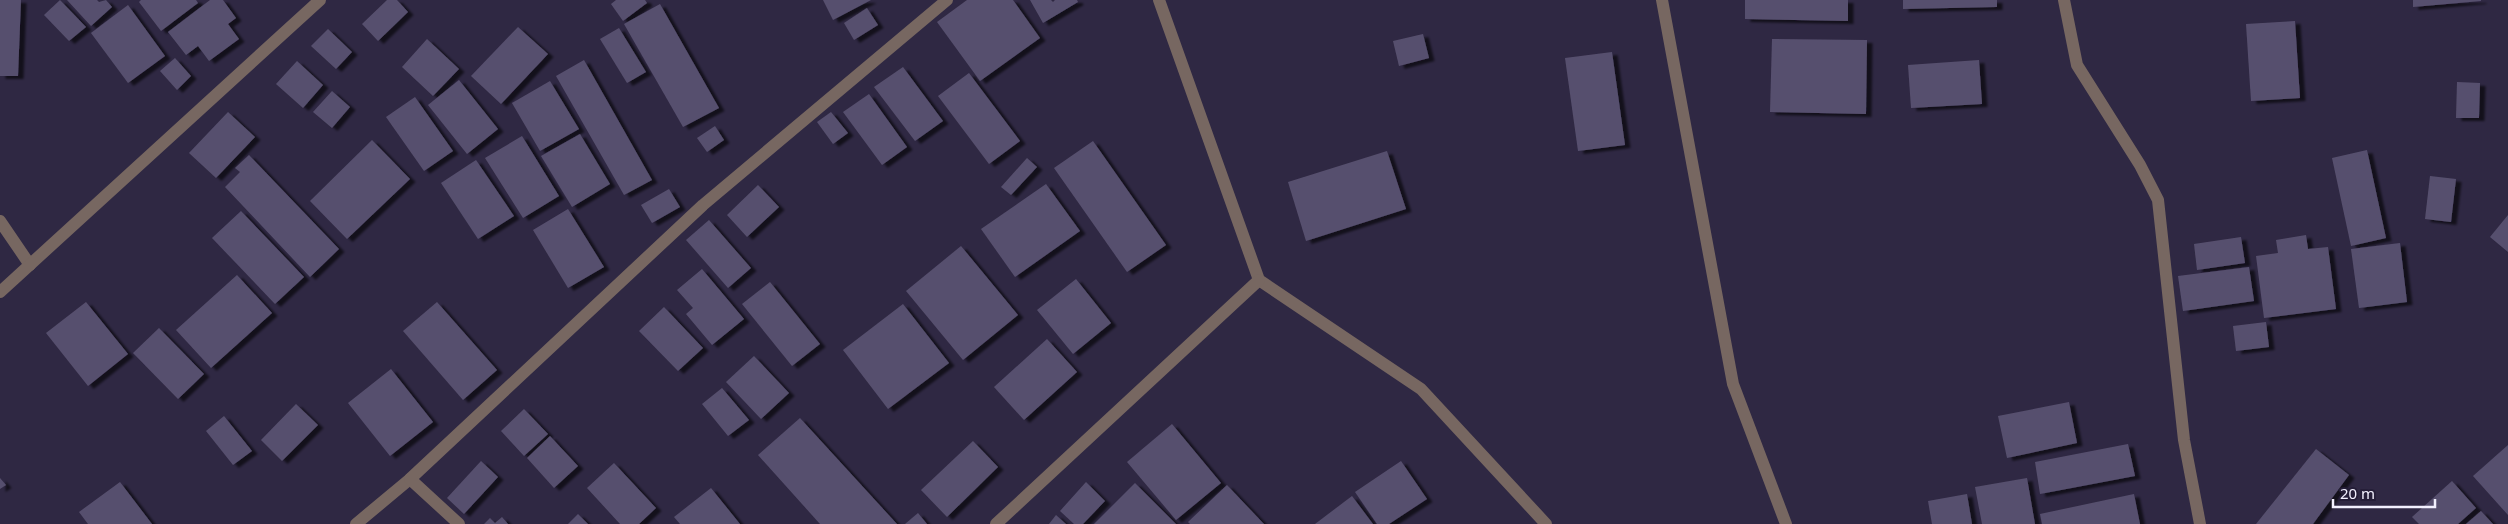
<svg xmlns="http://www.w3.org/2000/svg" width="2508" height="524" font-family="'Noto Sans',sans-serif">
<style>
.building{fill:#57506e;filter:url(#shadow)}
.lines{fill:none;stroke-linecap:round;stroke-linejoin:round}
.street{stroke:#776761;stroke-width:12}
</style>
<defs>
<filter id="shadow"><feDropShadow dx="5.5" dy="3" stdDeviation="1" flood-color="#0009"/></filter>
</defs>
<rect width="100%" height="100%" fill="#2f2843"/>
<!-- building -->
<g class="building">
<path d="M0,0H21L18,76H0Z"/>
<path d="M60,0L86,27L69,41L44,15Z"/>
<path d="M67,0H97L99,2L106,0L112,7L91,26Z"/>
<path d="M141,0H196L198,3L161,31L139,2Z"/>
<path d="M210,0H223L236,18L228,24L239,39L209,61L198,46L186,55L168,32Z"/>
<path d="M387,0H397L408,12L378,41L362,24Z"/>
<path d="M616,0H645L647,3L623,21L611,4Z"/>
<path d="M823,0H871L833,20Z"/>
<path d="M967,0H1013L1040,38L980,81L937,22Z"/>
<path d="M1030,0H1051L1053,2L1055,0H1077L1078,2L1043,23Z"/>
<path d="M1745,0H1848V21L1745,19Z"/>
<path d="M1903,0H1997V7L1903,9Z"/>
<path d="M2413,0H2481V1L2413,7Z"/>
<path d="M660,4L719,108L683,127L624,24Z"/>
<path d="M128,5L165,56L128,83L91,33Z"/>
<path d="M867,8L878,25L854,40L844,23Z"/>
<path d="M2295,21L2300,98L2251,101L2246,24Z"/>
<path d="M518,27L548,54L501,104L471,76Z"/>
<path d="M619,28L646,72L627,83L600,39Z"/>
<path d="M328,29L352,52L336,69L311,46Z"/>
<path d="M1423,34L1429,58L1399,66L1393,41Z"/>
<path d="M427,39L459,69L433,96L402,67Z"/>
<path d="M1772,39L1867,40L1866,114L1770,112Z"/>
<path d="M1612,52L1625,145L1578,151L1565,58Z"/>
<path d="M175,58L191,76L177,90L160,71Z"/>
<path d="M584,60L652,180L624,195L556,76Z"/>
<path d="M1979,60L1982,104L1911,108L1908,65Z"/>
<path d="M297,61L323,85L303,108L276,84Z"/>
<path d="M903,67L943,121L915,141L874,87Z"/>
<path d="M969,73L1020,141L989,164L938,96Z"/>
<path d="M459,80L498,129L467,154L428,105Z"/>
<path d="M550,81L579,129L540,151L512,103Z"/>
<path d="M2457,82L2480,83L2479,118H2456Z"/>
<path d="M332,91L350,107L332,128L313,112Z"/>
<path d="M869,94L907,147L882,165L843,112Z"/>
<path d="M415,97L453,151L424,171L386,117Z"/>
<path d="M228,112L255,137L216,178L189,153Z"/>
<path d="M831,112L848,133L833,144L817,122Z"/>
<path d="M715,126L724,140L707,152L697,138Z"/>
<path d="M580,134L610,184L572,207L541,156Z"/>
<path d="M522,136L559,196L523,218L485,158Z"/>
<path d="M372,140L410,179L347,239L310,201Z"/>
<path d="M1093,141L1166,245L1127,272L1054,168Z"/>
<path d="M2367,150L2386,238L2351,246L2332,158Z"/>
<path d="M1387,151L1406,209L1306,241L1288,182Z"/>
<path d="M249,155L339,249L310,277L225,187L240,172L235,168Z"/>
<path d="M1027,158L1037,167L1011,195L1001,187Z"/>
<path d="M476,160L514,216L478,239L441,183Z"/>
<path d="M2430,176L2456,179L2451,222L2425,219Z"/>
<path d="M1046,184L1080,231L1015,277L981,229Z"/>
<path d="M758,185L779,207L747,237L727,215Z"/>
<path d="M669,189L680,207L652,223L641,205Z"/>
<path d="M568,209L604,267L568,288L533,230Z"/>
<path d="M241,211L304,277L275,304L212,238Z"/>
<path d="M2508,215V252L2490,237Z"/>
<path d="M709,220L751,268L728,288L686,240Z"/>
<path d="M2306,235L2308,249L2328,247L2336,309L2264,318L2256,256L2278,253L2276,240Z"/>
<path d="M2241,237L2245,263L2197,270L2194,244Z"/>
<path d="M2400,243L2407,302L2359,308L2351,249Z"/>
<path d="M961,246L1018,315L963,360L906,291Z"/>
<path d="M2249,267L2254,301L2183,311L2178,276Z"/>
<path d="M702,269L744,319L712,345L686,314L693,308L677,290Z"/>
<path d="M237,275L272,313L211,368L176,330Z"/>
<path d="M1076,279L1111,323L1073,354L1037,310Z"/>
<path d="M770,282L820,344L792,366L742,304Z"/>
<path d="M86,302L128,354L88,386L46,333Z"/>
<path d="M437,302L497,370L463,400L403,331Z"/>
<path d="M903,304L949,363L888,409L843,350Z"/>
<path d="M664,307L703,348L678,371L639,331Z"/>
<path d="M2266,322L2269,347L2236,351L2233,326Z"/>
<path d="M159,328L204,374L178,399L133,353Z"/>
<path d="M1047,339L1077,372L1024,420L994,387Z"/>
<path d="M754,356L789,393L761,419L726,382Z"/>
<path d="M391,369L433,422L390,456L348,403Z"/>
<path d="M722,388L749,420L728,436L702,404Z"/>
<path d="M2069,402L2077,443L2007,458L1998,416Z"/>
<path d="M296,404L318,425L282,461L261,440Z"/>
<path d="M524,409L548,434L524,456L501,431Z"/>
<path d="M224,416L252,451L233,465L206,431Z"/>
<path d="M800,418L897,524H820L758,455Z"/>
<path d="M1172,424L1221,483L1176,520L1127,462Z"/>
<path d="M550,436L578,466L554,488L527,458Z"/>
<path d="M973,441L998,467L947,517L921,490Z"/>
<path d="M2128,444L2135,476L2040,494L2035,462Z"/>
<path d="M2508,445V515L2473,476Z"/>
<path d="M2316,449L2349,475L2313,524H2256Z"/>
<path d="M481,461L498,477L464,514L447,498Z"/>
<path d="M1401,461L1427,499L1389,524H1377L1355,492Z"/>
<path d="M614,463L656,508L639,524H620L587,488Z"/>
<path d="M0,478L6,485L0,489Z"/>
<path d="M2027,478L2035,524H1982L1975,487Z"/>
<path d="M2452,481L2476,508L2458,524H2419L2412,517Z"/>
<path d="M120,482L152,524H88L79,512Z"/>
<path d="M1086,482L1105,501L1083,524H1074L1060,511Z"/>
<path d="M1135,483L1176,524H1094Z"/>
<path d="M1227,485L1264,524H1190L1188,522Z"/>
<path d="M711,488L740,524H680L674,517Z"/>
<path d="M1967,494L1972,524H1932L1928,501Z"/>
<path d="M2134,494L2140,524H2042L2040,514Z"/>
<path d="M1352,496L1373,524H1315Z"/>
<path d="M2481,511L2493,524H2466Z"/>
<path d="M918,513L927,524H905Z"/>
<path d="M578,514L588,524H568Z"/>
<path d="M1056,515L1066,524H1049Z"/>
<path d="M502,517L508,524H484L490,518L495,523Z"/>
</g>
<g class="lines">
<!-- street -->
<g class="street">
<path d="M1159,0L1259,280L1421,389L1546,524"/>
<path d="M1662,0L1733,384L1786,524"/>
<path d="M2064,0L2077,65L2140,165L2158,200L2184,440L2200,524"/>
<path d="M0,221L30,265"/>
<path d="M0,292L320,0"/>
<path d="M356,524L410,479"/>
<path d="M459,524L410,479L703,205L947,0"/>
<path d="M996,524L1259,280"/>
</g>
</g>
<!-- scale -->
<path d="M2333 499v8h102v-8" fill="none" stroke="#f2f0fe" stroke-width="2.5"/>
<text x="2340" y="499" font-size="15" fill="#f2f0fe" stroke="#251e38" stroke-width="4" paint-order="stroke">20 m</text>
</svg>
